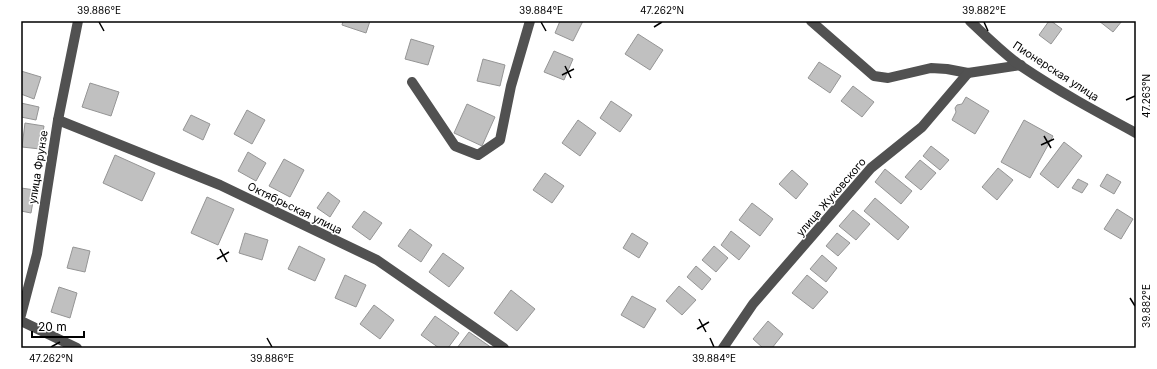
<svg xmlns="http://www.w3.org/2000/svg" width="1157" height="369" font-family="Inter,sans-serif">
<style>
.building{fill:#c0c0c0;stroke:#959595}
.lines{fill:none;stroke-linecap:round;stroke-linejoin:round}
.minor{stroke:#515151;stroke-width:10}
.ticks{fill:none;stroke:#000;stroke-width:1.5}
.labels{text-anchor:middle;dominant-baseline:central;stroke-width:3;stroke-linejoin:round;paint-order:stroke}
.street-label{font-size:11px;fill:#000;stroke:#fff}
.neatline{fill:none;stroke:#000;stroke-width:1.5}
.ticks-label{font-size:10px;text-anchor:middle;fill:#000}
</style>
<rect width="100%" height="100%" fill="#fff"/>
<!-- building -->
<g class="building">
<path d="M343,21H370L366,33L342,25Z"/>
<path d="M560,21H583L573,41L555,33Z"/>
<path d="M1049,21H1051L1062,29L1051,44L1039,35Z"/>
<path d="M1099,21H1122L1113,32Z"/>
<path d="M638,34L663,50L650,70L625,54Z"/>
<path d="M411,39L434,46L428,65L405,59Z"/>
<path d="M554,51L573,59L564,80L544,72Z"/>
<path d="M483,59L505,65L500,86L477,81Z"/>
<path d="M819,62L841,76L830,93L808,78Z"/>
<path d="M21,71L41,77L34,99L21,94Z"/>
<path d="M90,83L119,92L111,116L82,107Z"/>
<path d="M853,86L874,102L862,117L841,101Z"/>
<path d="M966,97L989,111L975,134L952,120L956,112L955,108L957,105L962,104Z"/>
<path d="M611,101L632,115L620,132L600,118Z"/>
<path d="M21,103L39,107L36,120L21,117Z"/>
<path d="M467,104L495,117L482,146L454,133Z"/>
<path d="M247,110L265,120L252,144L234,134Z"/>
<path d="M191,115L210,124L203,140L183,130Z"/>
<path d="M578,120L596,133L580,156L562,143Z"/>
<path d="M1024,120L1053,136L1030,178L1001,162Z"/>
<path d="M25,123L44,126L40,149L22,147Z"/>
<path d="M1064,142L1082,156L1058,188L1040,174Z"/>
<path d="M931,146L949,160L940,170L923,156Z"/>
<path d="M248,152L266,163L256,181L238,171Z"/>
<path d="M115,155L155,173L142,201L103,183Z"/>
<path d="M284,159L304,170L290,197L269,186Z"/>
<path d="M920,160L936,173L921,190L905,177Z"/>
<path d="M998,168L1013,180L997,200L982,187Z"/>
<path d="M885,169L912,191L901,204L875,182Z"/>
<path d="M792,170L808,184L796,199L779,184Z"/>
<path d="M545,173L564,186L552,203L533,190Z"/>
<path d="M1107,174L1121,182L1114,194L1100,186Z"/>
<path d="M1078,179L1088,184L1082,193L1072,188Z"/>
<path d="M21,188L35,190L31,213L21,211Z"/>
<path d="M328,192L340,201L330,217L317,208Z"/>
<path d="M207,197L234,209L218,245L191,233Z"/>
<path d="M875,198L909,227L898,240L864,211Z"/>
<path d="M752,203L773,219L760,236L739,220Z"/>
<path d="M1117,209L1133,219L1121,239L1104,229Z"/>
<path d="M853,210L870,224L856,240L839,226Z"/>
<path d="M364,211L382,223L370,240L352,227Z"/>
<path d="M410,229L432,245L421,262L398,246Z"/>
<path d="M731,231L750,246L739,260L721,245Z"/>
<path d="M245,233L268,240L262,260L239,253Z"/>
<path d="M632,233L648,243L639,258L623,248Z"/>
<path d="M837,233L850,243L838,256L826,246Z"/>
<path d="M299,246L325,259L315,281L288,269Z"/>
<path d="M714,246L728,258L716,272L702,260Z"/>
<path d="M73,247L90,251L85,272L67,268Z"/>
<path d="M443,253L464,268L449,287L429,272Z"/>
<path d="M822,255L837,268L826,282L810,269Z"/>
<path d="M696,266L711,279L702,290L687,277Z"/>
<path d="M345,275L366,285L356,307L335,298Z"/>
<path d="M807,275L828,292L813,309L792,293Z"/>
<path d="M679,286L696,300L682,315L666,301Z"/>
<path d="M59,287L77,293L70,318L51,312Z"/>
<path d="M511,290L535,309L517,331L494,313Z"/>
<path d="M632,296L656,309L644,328L621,315Z"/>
<path d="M374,305L394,320L380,339L360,324Z"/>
<path d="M435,316L459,333L448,348H439L421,335Z"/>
<path d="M768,321L783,334L772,348H763L753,339Z"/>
<path d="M469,332L492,348H457Z"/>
</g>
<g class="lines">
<!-- minor -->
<g class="minor">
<path d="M811,21L874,76L888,78L931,68L947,69L968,73L1021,65"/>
<path d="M970,21C987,37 1003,53 1021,66C1058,91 1097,112 1136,133"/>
<path d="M412,82L455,146L478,155L500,140L511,86L530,21"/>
<path d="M58,120L220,185L377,260L504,348"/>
<path d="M21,315L37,254L58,120L78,21"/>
<path d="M21,321L77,348"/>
<path d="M723,348L753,304L871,168L922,127L968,73"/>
</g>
</g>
<!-- ticks -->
<path class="ticks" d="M99,22L104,31M541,22L546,31M984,22L988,31M654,27L662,22M565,66L571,78M562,75L574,69M1126,100L1135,96M1044,136L1051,148M1041,145L1054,139M220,249L227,262M217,259L229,252M1130,298L1135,306M699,319L706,332M697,329L709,322M267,338L272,347M710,338L714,347M51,347L60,342"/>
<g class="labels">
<!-- street labels -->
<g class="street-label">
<text transform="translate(1056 71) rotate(33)">Пионерская улица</text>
<text transform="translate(38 167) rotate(-81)">улица Фрунзе</text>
<text transform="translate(831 197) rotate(-49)">улица Жуковского</text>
<text transform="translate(295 208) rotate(26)">Октябрьская улица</text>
</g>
</g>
<!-- border -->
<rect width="1157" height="369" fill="none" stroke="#ffffff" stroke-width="44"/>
<!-- scale -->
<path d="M32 331v6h52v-6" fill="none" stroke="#000000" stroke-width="2"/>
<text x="38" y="331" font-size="12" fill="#000000" stroke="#ffffff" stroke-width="3" paint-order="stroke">20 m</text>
<rect x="22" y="22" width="1113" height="325" class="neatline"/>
<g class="ticks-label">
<text x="99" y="14">39.886°E</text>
<text x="541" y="14">39.884°E</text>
<text x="662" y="14">47.262°N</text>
<text x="984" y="14">39.882°E</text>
<text transform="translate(1146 96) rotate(-90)" y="4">47.263°N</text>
<text transform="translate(1146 306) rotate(-90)" y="4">39.882°E</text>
<text x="51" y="362">47.262°N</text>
<text x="272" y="362">39.886°E</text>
<text x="714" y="362">39.884°E</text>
</g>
</svg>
